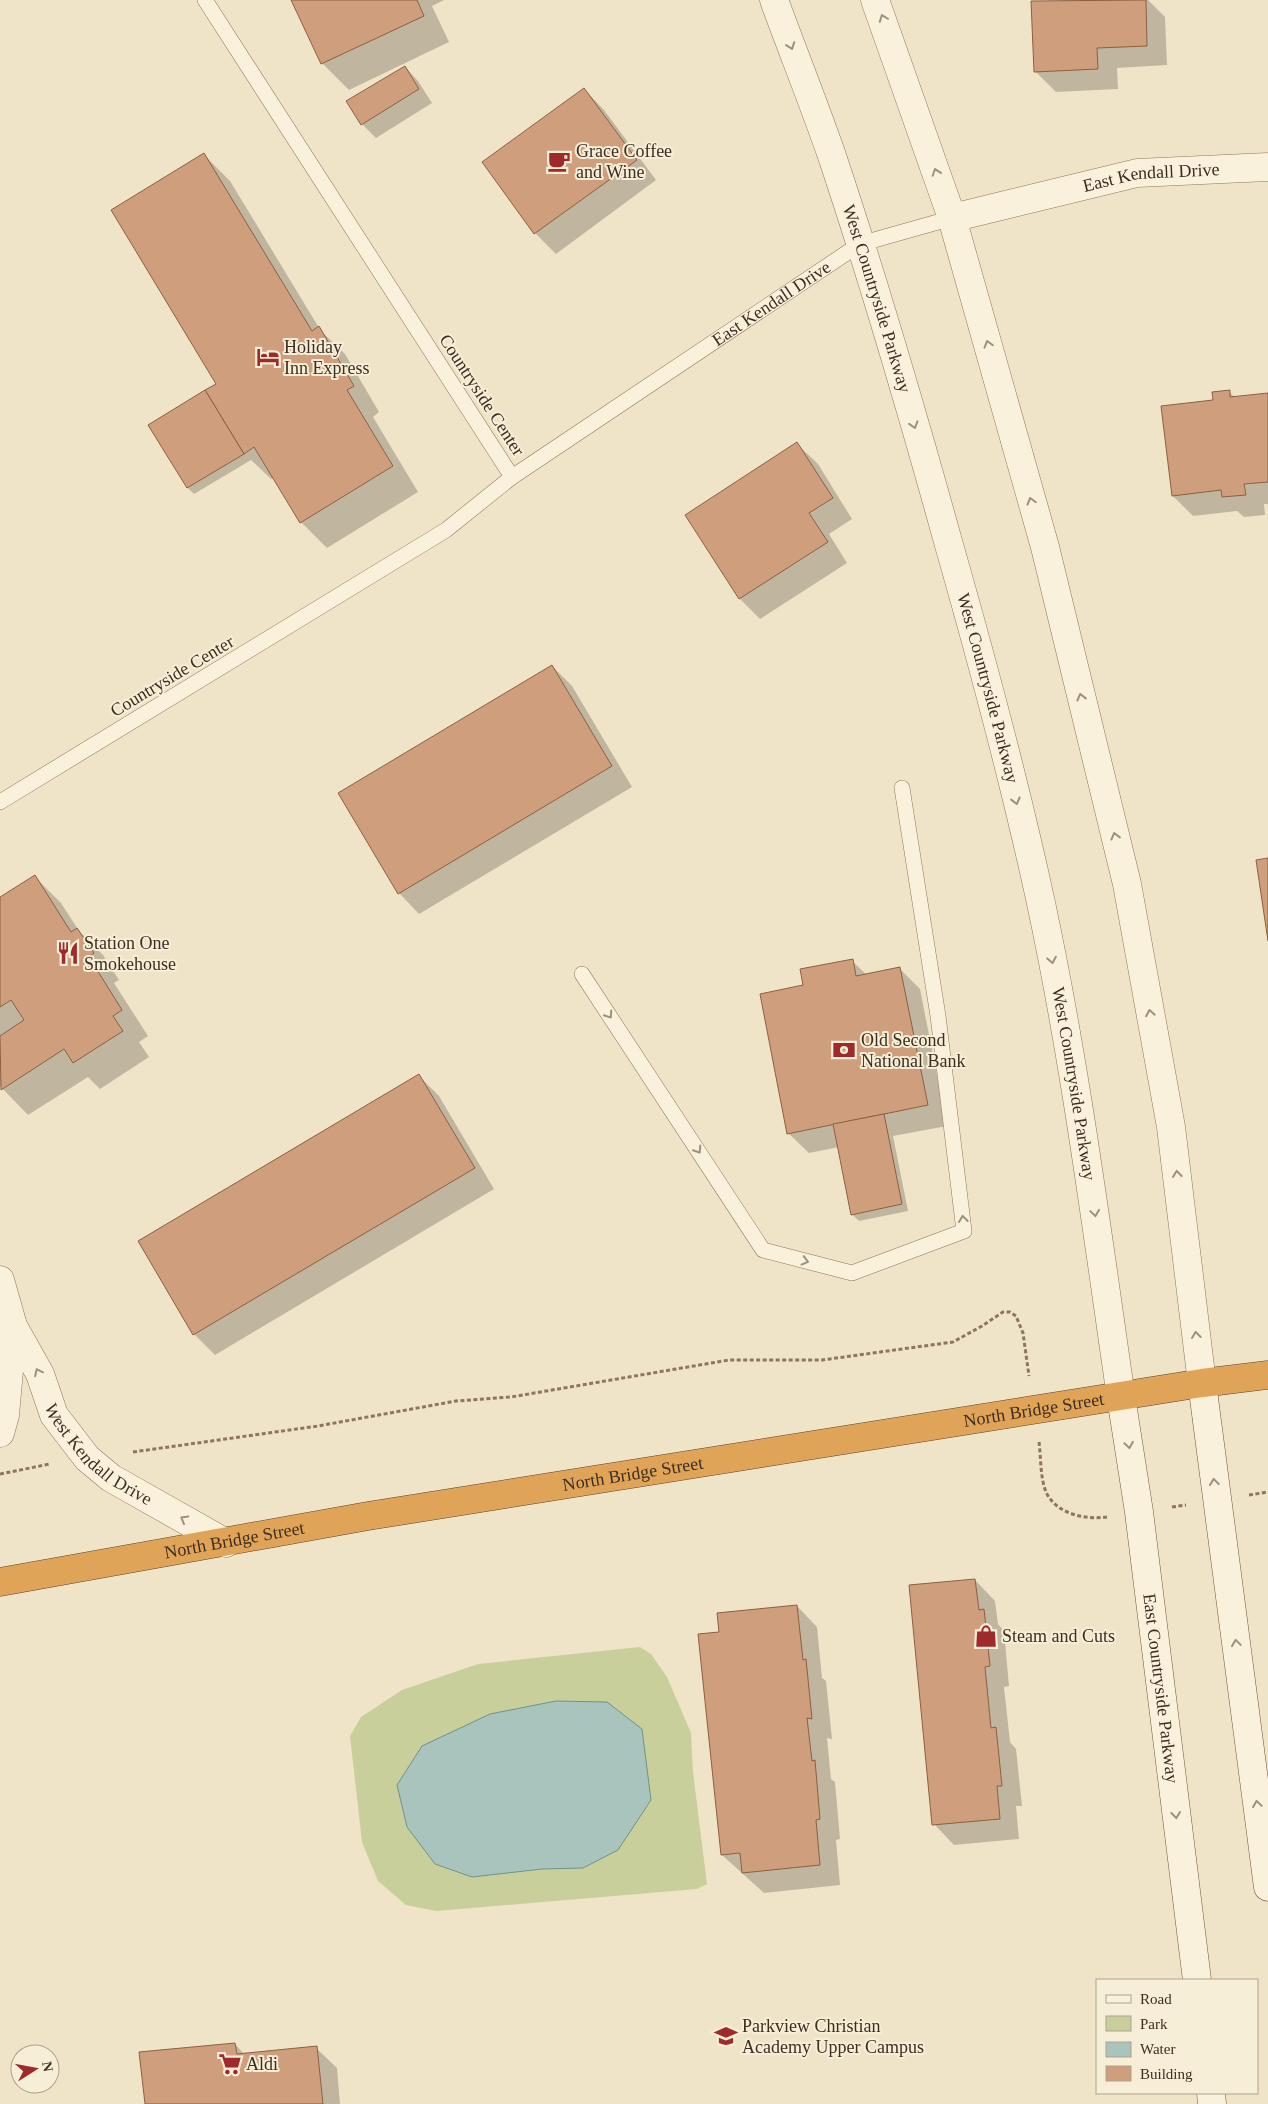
<svg xmlns="http://www.w3.org/2000/svg" width="1268" height="2104" font-family="'Times New Roman',serif">
<style>
.green{fill:#c9cf9b;fill-rule:evenodd}
.water{fill:#a9c4bc;stroke:#6f938a}
.shadow{fill:#0003}
.building{fill:#cf9f7d;stroke:#8d5f41}
.lines{fill:none;stroke-linecap:round;stroke-linejoin:round}
.lane-casing{stroke:#8d765c;stroke-width:16}
.street-casing{stroke:#8d765c;stroke-width:29}
.secondary-casing{stroke:#6f573f;stroke-width:29}
.highway-casing{stroke:#5b4430;stroke-width:29}
.path{stroke:#8d765c;stroke-width:3;stroke-dasharray:4 2.5;stroke-linecap:butt}
.lane{stroke:#faf1dc;stroke-width:15}
.street{stroke:#faf1dc;stroke-width:28}
.secondary{stroke:#faf1dc;stroke-width:28}
.highway{stroke:#e0a458;stroke-width:28}
.oneway{stroke:#9c907e}
.labels{text-anchor:middle;dominant-baseline:central;stroke-width:4;stroke-linejoin:round;paint-order:stroke}
.poi-label{font-size:18px;fill:#3d2e20;stroke:#f7eed8;text-anchor:start}
.street-label{font-size:18px;fill:#3d2e20;stroke:#f7eed8}
</style>
<rect width="100%" height="100%" fill="#f0e4c8"/>
<!-- green -->
<path class="green" d="M640,1647L651,1654L667,1677L691,1733L693,1772L707,1884L697,1889L436,1911L406,1905L378,1881L362,1842L350,1736L361,1717L402,1690L478,1664ZM651,1800L618,1849L583,1868L542,1869L472,1877L435,1864Z"/>
<!-- water -->
<path class="water" d="M556,1701L607,1702L642,1729L651,1800L618,1850L583,1868L542,1869L472,1877L435,1864L407,1827L397,1785L422,1746L490,1714Z"/>
<!-- shadow -->
<g class="shadow">
<path d="M293,0H444L432,6L449,42L349,90L322,63Z"/>
<path d="M1074,0H1148L1165,17L1167,65L1117,68L1118,89L1056,92L1035,71L1032,2Z"/>
<path d="M405,67L418,81L432,103L376,138L362,124Z"/>
<path d="M584,89L604,110L656,180L556,254L535,233L484,162Z"/>
<path d="M204,155L230,181L321,331L345,354L379,412L373,417L418,492L327,548L301,522L274,478L271,479L251,460L194,494L188,488L150,425L217,384Z"/>
<path d="M1229,391L1235,398L1268,394V504H1264L1265,515L1244,517L1237,511L1193,516L1173,496L1214,401Z"/>
<path d="M797,444L818,464L852,519L829,534L847,563L760,619L740,599Z"/>
<path d="M552,666L572,686L632,787L419,914L399,893Z"/>
<path d="M35,877L61,903L79,931L103,955L119,980L114,983L148,1036L139,1042L149,1057L100,1089L88,1077L28,1115L0,1086V899Z"/>
<path d="M852,961L867,975L900,969L920,989L947,1126L893,1136L908,1211L859,1221L852,1214L839,1147L809,1153L788,1133L805,986Z"/>
<path d="M419,1076L439,1096L494,1189L215,1355L194,1334L139,1241Z"/>
<path d="M975,1580L995,1601L998,1624L1004,1631L1009,1686L1004,1687L1010,1742L1016,1749L1022,1806H1016L1019,1839L954,1845L934,1824Z"/>
<path d="M797,1606L817,1627L822,1678L826,1681L832,1739L827,1738L831,1779L835,1782L840,1839L836,1840L840,1885L764,1893L722,1855L720,1633Z"/>
<path d="M235,2044L245,2055L316,2048L337,2068L340,2104H146Z"/>
</g>
<!-- building -->
<g class="building">
<path d="M291,0H417L424,16L321,64Z"/>
<path d="M1146,0L1147,46L1097,48L1098,69L1034,72L1031,1Z"/>
<path d="M405,66L419,89L361,125L346,101Z"/>
<path d="M584,88L637,160L534,234L482,162Z"/>
<path d="M204,153L312,331L319,326L354,386L347,390L393,466L300,523L254,447L244,454L205,390L216,384L111,210Z"/>
<path d="M205,390L244,454L187,488L148,425Z"/>
<path d="M1230,390V397L1268,393V482L1244,484L1246,495L1222,497L1221,490L1172,496L1161,406L1213,400L1212,392Z"/>
<path d="M797,442L833,498L809,513L828,542L739,599L685,515Z"/>
<path d="M552,665L612,766L398,894L338,793Z"/>
<path d="M1268,858V941L1256,860Z"/>
<path d="M35,875L71,932L77,928L94,953L89,957L122,1010L113,1016L123,1031L73,1063L64,1049L1,1090L0,1036L24,1020L11,1000L0,1007V897Z"/>
<path d="M853,959L856,976L900,967L928,1105L787,1134L760,994L803,985L800,969Z"/>
<path d="M419,1074L475,1168L193,1335L138,1241Z"/>
<path d="M884,1114L902,1204L851,1215L833,1124Z"/>
<path d="M975,1579L979,1610L984,1609L990,1666L985,1667L991,1728L996,1727L1002,1786H997L1000,1819L932,1825L909,1585Z"/>
<path d="M797,1605L803,1660L806,1659L812,1719L807,1718L812,1761L815,1760L820,1819L816,1820L820,1865L742,1873L740,1853L721,1855L698,1634L719,1632L717,1613Z"/>
<path d="M235,2043L237,2054L317,2046L323,2104H145L139,2052Z"/>
</g>
<g class="lines">
<defs>
<g id="lane">
<path id="s1" d="M512,477L860,244L952,218"/>
<path d="M0,802L446,530L512,477L205,0"/>
<path d="M582,974L763,1250L852,1273L964,1231L938,1016L902,788"/>
</g>
<g id="street">
<path id="s2" d="M774,0C793,52 814,104 832,156C875,285 913,415 949,545C983,664 1015,783 1041,903C1076,1067 1097,1232 1121,1397"/>
<path d="M875,0L952,218L1045,547L1127,884L1171,1127L1202,1383"/>
<path id="s3" d="M952,218L1137,173L1268,167"/>
<path id="s4" d="M0,1280L13,1326L40,1374L54,1415L87,1458L111,1478L226,1543"/>
<path d="M0,1433L5,1415L13,1326"/>
</g>
<g id="secondary">
<path d="M1202,1383L1268,1887"/>
<path id="s5" d="M1121,1397L1139,1512L1197,1980"/>
<path d="M1211,2093L1212,2104"/>
</g>
<g id="highway">
<path id="s6" d="M0,1582L368,1516L1202,1383L1268,1375"/>
</g>
</defs>
<!-- lane casing -->
<use href="#lane" class="lane-casing"/>
<!-- street casing -->
<use href="#street" class="street-casing"/>
<!-- secondary casing -->
<use href="#secondary" class="secondary-casing"/>
<!-- highway casing -->
<use href="#highway" class="highway-casing"/>
<!-- path -->
<g class="path">
<path d="M1039,1442C1041,1457 1040,1477 1046,1492C1056,1514 1085,1520 1107,1517"/>
<path d="M133,1452L318,1426L456,1401L511,1397L729,1360H822L953,1342L982,1326L1003,1312H1010L1016,1316L1023,1333L1029,1376"/>
<path d="M0,1474L50,1464"/>
<path d="M1249,1495L1268,1492"/>
<path d="M1172,1507L1186,1505"/>
<path d="M986,1636L992,1635"/>
</g>
<!-- lane -->
<use href="#lane" class="lane"/>
<!-- street -->
<use href="#street" class="street"/>
<!-- secondary -->
<use href="#secondary" class="secondary"/>
<!-- highway -->
<use href="#highway" class="highway"/>
</g>
<!-- one-way arrows -->
<defs><path id="oneway-chevron" d="M-2-3.5L2.5 0L-2 3.5" fill="none" stroke-width="1.6" stroke-linecap="round" stroke-linejoin="round" transform="scale(1.25)"/></defs>
<g class="oneway">
<use href="#oneway-chevron" transform="translate(883 18) rotate(-111)"/>
<use href="#oneway-chevron" transform="translate(791 46) rotate(70)"/>
<use href="#oneway-chevron" transform="translate(936 172) rotate(-109)"/>
<use href="#oneway-chevron" transform="translate(988 344) rotate(-106)"/>
<use href="#oneway-chevron" transform="translate(914 425) rotate(73)"/>
<use href="#oneway-chevron" transform="translate(1031 501) rotate(-106)"/>
<use href="#oneway-chevron" transform="translate(1081 697) rotate(-104)"/>
<use href="#oneway-chevron" transform="translate(1016 801) rotate(76)"/>
<use href="#oneway-chevron" transform="translate(1115 836) rotate(-104)"/>
<use href="#oneway-chevron" transform="translate(1052 960) rotate(79)"/>
<use href="#oneway-chevron" transform="translate(1150 1013) rotate(-100)"/>
<use href="#oneway-chevron" transform="translate(609 1015) rotate(57)"/>
<use href="#oneway-chevron" transform="translate(698 1150) rotate(57)"/>
<use href="#oneway-chevron" transform="translate(1177 1174) rotate(-97)"/>
<use href="#oneway-chevron" transform="translate(1095 1213) rotate(82)"/>
<use href="#oneway-chevron" transform="translate(963 1219) rotate(-97)"/>
<use href="#oneway-chevron" transform="translate(805 1261) rotate(15)"/>
<use href="#oneway-chevron" transform="translate(1196 1335) rotate(-97)"/>
<use href="#oneway-chevron" transform="translate(38 1372) rotate(-116)"/>
<use href="#oneway-chevron" transform="translate(1129 1445) rotate(81)"/>
<use href="#oneway-chevron" transform="translate(1214 1482) rotate(-97)"/>
<use href="#oneway-chevron" transform="translate(184 1519) rotate(-150)"/>
<use href="#oneway-chevron" transform="translate(1236 1643) rotate(-98)"/>
<use href="#oneway-chevron" transform="translate(1257 1804) rotate(-98)"/>
<use href="#oneway-chevron" transform="translate(1176 1815) rotate(83)"/>
</g>
<!-- icons -->
<defs>
<symbol id="cafe-bare" viewBox="-9 -9 18 18"><path d="M-5.5-4.5H6V0H3Q3 3.5 0 3.5H-2.5Q-5.5 3.5-5.5 0ZM3-3.2v2h1.7v-2ZM-6 4.5H4V6H-6Z" fill="#9e2a2b" stroke="#f7eed8" stroke-width="2.5" paint-order="stroke"/></symbol>
<symbol id="hotel-bare" viewBox="-9 -9 18 18"><path d="M-6-4.5h1.5V1H6V5H4.5V3h-9V5H-6ZM-4 0a1.8 1.8 0 1 1 3.6 0ZM.5 0V-2.5h3Q6-2.5 6 0Z" fill="#9e2a2b" stroke="#f7eed8" stroke-width="2.5" paint-order="stroke"/></symbol>
<symbol id="restaurant-bare" viewBox="-9 -9 18 18"><path d="M-5-6h1v4h1v-4h1v4h1v-4h1v5L-1.5 .5V6h-2V.5L-5-1ZM5-6V6H3V1.5H1.5Q1.5-4 5-6Z" fill="#9e2a2b" stroke="#f7eed8" stroke-width="2.5" paint-order="stroke"/></symbol>
<symbol id="bank-bare" viewBox="-9 -9 18 18"><path d="M-6-4H6V4H-6ZM0-2.3a2.3 2.3 0 1 0 0 4.6a2.3 2.3 0 1 0 0-4.6Z" fill="#9e2a2b" stroke="#f7eed8" stroke-width="2.5" paint-order="stroke"/></symbol>
<symbol id="shop-bare" viewBox="-9 -9 18 18"><path d="M-5-2.5h2.3a2.7 3.5 0 0 1 5.4 0H5L5.5 6h-11ZM-1.5-2.5h3a1.5 2.3 0 0 0-3 0Z" fill="#9e2a2b" stroke="#f7eed8" stroke-width="2.5" paint-order="stroke"/></symbol>
<symbol id="school-bare" viewBox="-9 -9 18 18"><path d="M0-5L7-2L0 1L-7-2ZM-4 1L0 2.5L4 1V4Q0 6-4 4Z" fill="#9e2a2b" stroke="#f7eed8" stroke-width="2.5" paint-order="stroke"/></symbol>
<symbol id="supermarket-bare" viewBox="-9 -9 18 18"><path d="M-6-5.5h2.5l.6 2H6L4.5 2H-2.5L-4.4-4H-6ZM-1.5 3.2a1.3 1.3 0 1 0 .1 0ZM3 3.2a1.3 1.3 0 1 0 .1 0Z" fill="#9e2a2b" stroke="#f7eed8" stroke-width="2.5" paint-order="stroke"/></symbol>
</defs>
<g fill-rule="evenodd">
<use href="#cafe-bare" x="543" y="145" width="32" height="32"/>
<use href="#hotel-bare" x="252" y="341" width="32" height="32"/>
<use href="#restaurant-bare" x="52" y="937" width="32" height="32"/>
<use href="#bank-bare" x="828" y="1034" width="32" height="32"/>
<use href="#shop-bare" x="970" y="1620" width="32" height="32"/>
<use href="#school-bare" x="710" y="2020" width="32" height="32"/>
<use href="#supermarket-bare" x="214" y="2048" width="32" height="32"/>
</g>
<g class="labels">
<!-- poi labels -->
<g class="poi-label">
<text x="576" y="151">Grace Coffee<tspan x="576" dy="21">and Wine</tspan></text>
<text x="284" y="347">Holiday<tspan x="284" dy="21">Inn Express</tspan></text>
<text x="84" y="943">Station One<tspan x="84" dy="21">Smokehouse</tspan></text>
<text x="861" y="1040">Old Second<tspan x="861" dy="21">National Bank</tspan></text>
<text x="1002" y="1636">Steam and Cuts</text>
<text x="742" y="2026">Parkview Christian<tspan x="742" dy="21">Academy Upper Campus</tspan></text>
<text x="246" y="2064">Aldi</text>
</g>
<!-- street labels -->
<g class="street-label">
<text stroke="none"><textPath href="#s3" startOffset="204">East Kendall Drive</textPath></text>
<text stroke="none"><textPath href="#s2" startOffset="316">West Countryside Parkway</textPath></text>
<text stroke="none"><textPath href="#s1" startOffset="312">East Kendall Drive</textPath></text>
<text transform="translate(482 395) rotate(57)">Countryside Center</text>
<text transform="translate(172 676) rotate(-31)">Countryside Center</text>
<text stroke="none"><textPath href="#s2" startOffset="721">West Countryside Parkway</textPath></text>
<text stroke="none"><textPath href="#s2" startOffset="1126">West Countryside Parkway</textPath></text>
<text stroke="none"><textPath href="#s6" startOffset="1048">North Bridge Street</textPath></text>
<text stroke="none"><textPath href="#s4" startOffset="206">West Kendall Drive</textPath></text>
<text stroke="none"><textPath href="#s6" startOffset="642">North Bridge Street</textPath></text>
<text stroke="none"><textPath href="#s6" startOffset="238">North Bridge Street</textPath></text>
<text stroke="none"><textPath href="#s5" startOffset="294">East Countryside Parkway</textPath></text>
</g>
</g>
<!-- legend -->
<rect x="1096" y="1979" width="162" height="115" fill="#f7eed8" stroke="#ada18e"/>
<rect x="1106" y="1995" width="25" height="8" fill="#faf1dc" stroke="#ada18e"/>
<text x="1140" y="2004" font-size="15" fill="#3d2e20">Road</text>
<rect x="1106" y="2016" width="25" height="15" fill="#c9cf9b" stroke="#ada18e"/>
<text x="1140" y="2029" font-size="15" fill="#3d2e20">Park</text>
<rect x="1106" y="2042" width="25" height="15" fill="#a9c4bc" stroke="#ada18e"/>
<text x="1140" y="2054" font-size="15" fill="#3d2e20">Water</text>
<rect x="1106" y="2066" width="25" height="15" fill="#cf9f7d" stroke="#ada18e"/>
<text x="1140" y="2079" font-size="15" fill="#3d2e20">Building</text>
<!-- north arrow -->
<g transform="translate(35 2069) rotate(79)"><circle r="24" fill="#f7eed8" stroke="#ada18e"/>
<path d="M0-4L9 19L0 12L-9 19Z" fill="#9e2a2b"/>
<text y="-8" font-size="14" font-weight="bold" text-anchor="middle" fill="#3d2e20">N</text>
</g>
</svg>
